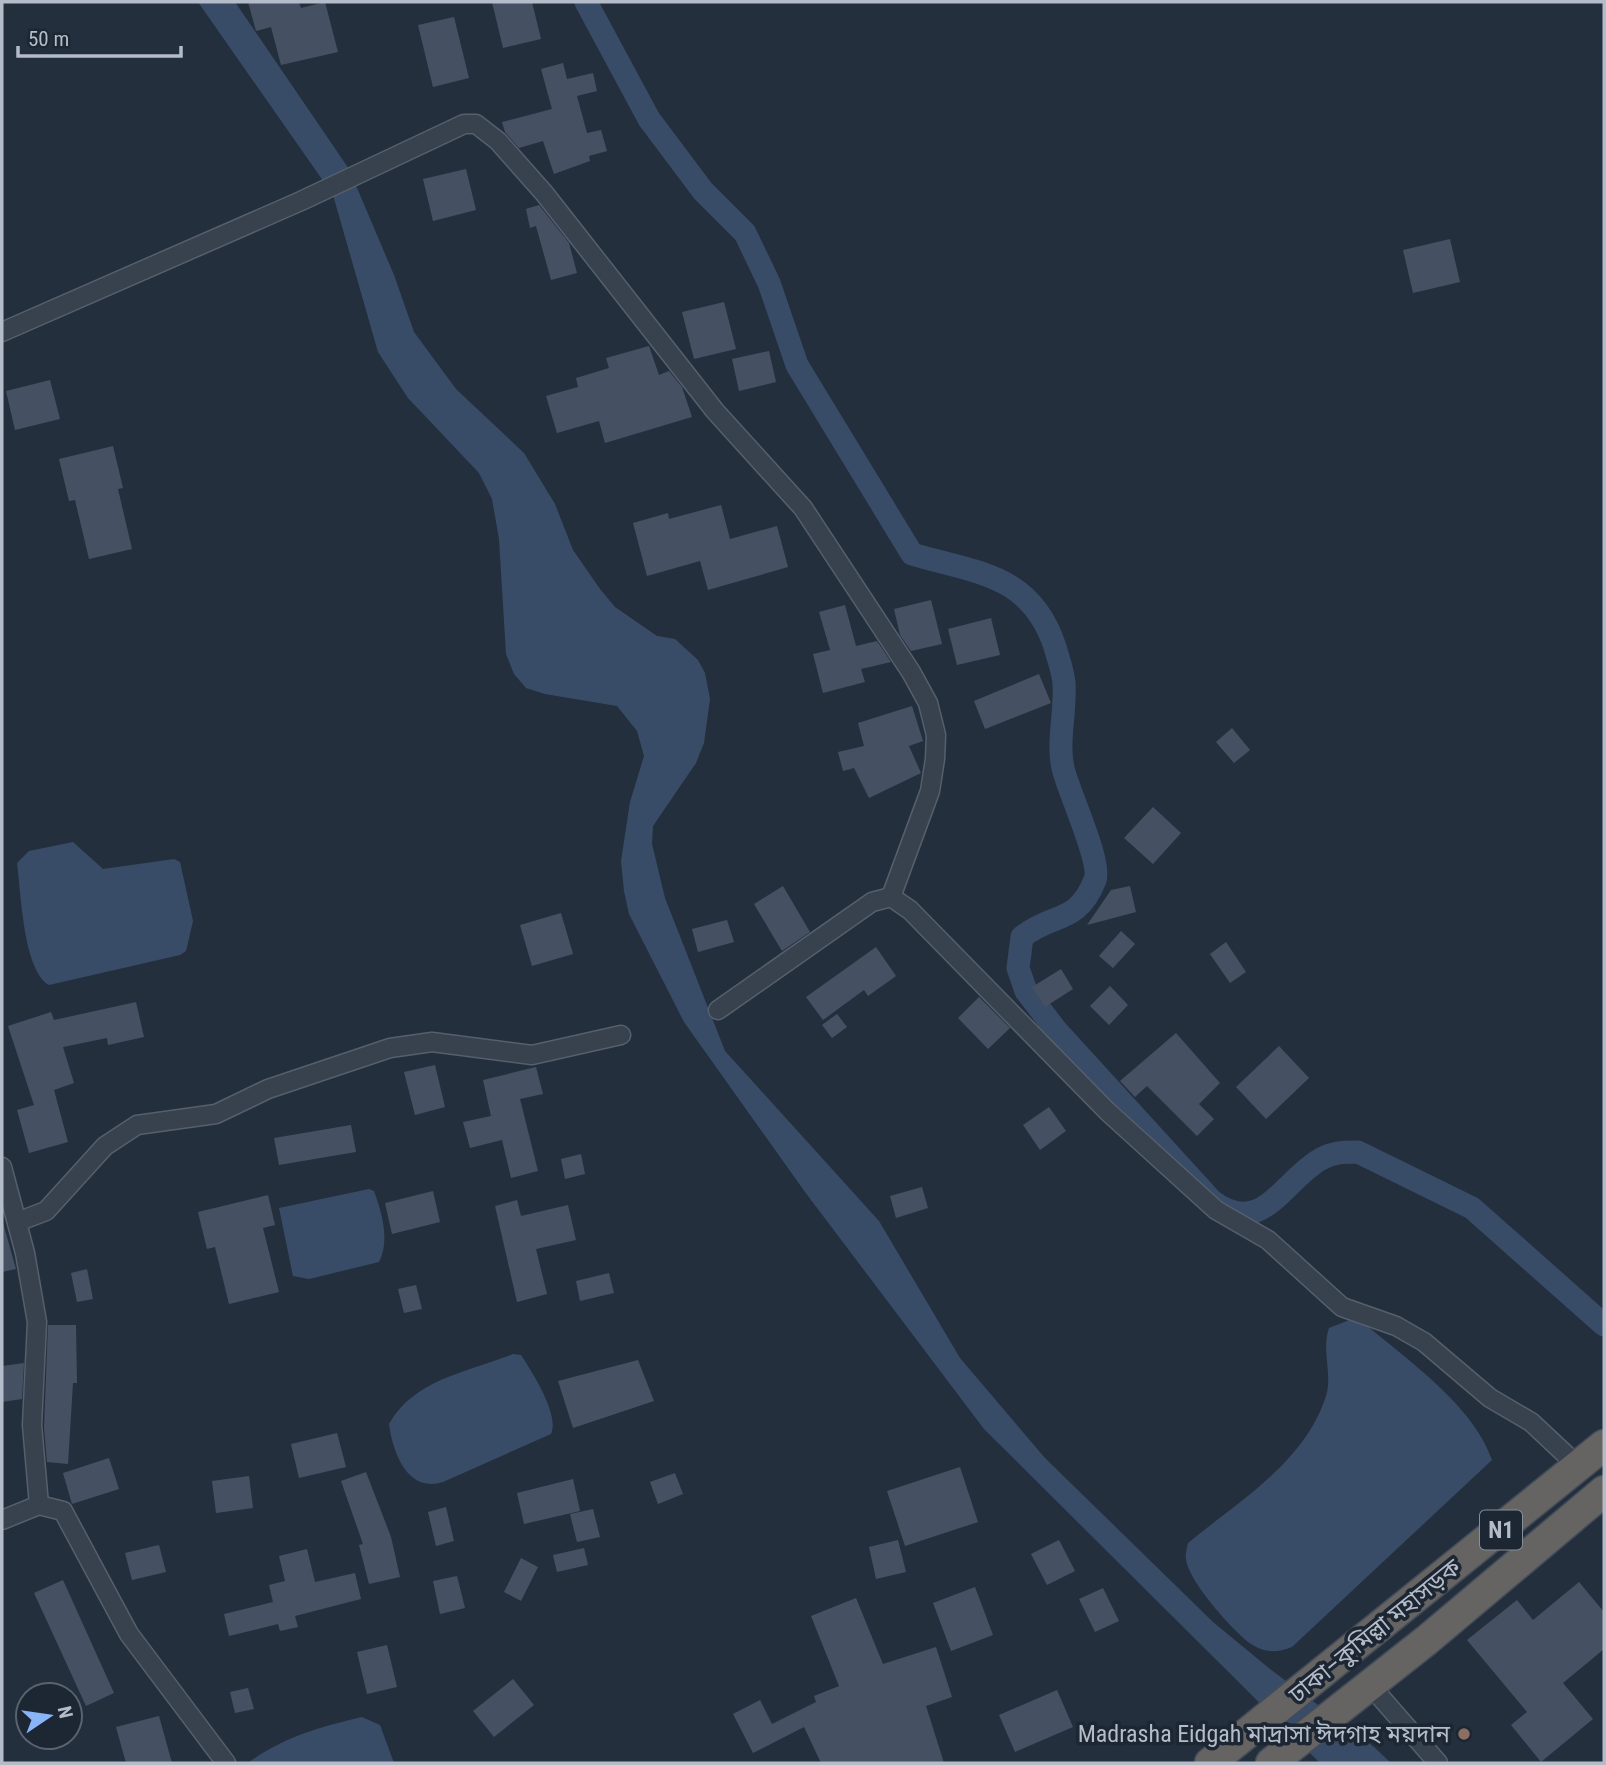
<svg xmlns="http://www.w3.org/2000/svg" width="1606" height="1765" font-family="'Roboto Condensed','Noto Sans Bengali',sans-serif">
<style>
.water{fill:#394c67}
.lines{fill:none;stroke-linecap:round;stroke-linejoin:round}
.canal{stroke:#394c67;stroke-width:23}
.building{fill:#455162}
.minor-casing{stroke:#565f6c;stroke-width:21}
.trunk-casing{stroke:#434c59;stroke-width:33}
.minor{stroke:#38414e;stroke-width:18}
.trunk{stroke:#656462;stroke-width:30}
.education-dot{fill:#8d6e63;stroke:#1d2633;stroke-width:2.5}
.labels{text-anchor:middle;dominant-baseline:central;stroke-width:7;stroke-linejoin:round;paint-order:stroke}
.shield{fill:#1d2633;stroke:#878f9c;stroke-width:2}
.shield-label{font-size:23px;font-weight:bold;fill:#b4bcc9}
.street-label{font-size:24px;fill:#b4bcc9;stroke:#1d2633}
.poi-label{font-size:24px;fill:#b4bcc9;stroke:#1d2633;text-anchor:end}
</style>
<rect width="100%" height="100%" fill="#242f3e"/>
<!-- water -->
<g class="water">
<path d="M198,2H235L349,169L394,275L414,332L456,389L524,453L555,504L573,550L600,589L615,607L657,636L675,639L698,660L705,673L710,699L704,743L696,763L653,826L652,844L665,898L725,1051L879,1221L960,1358L1045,1458L1213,1622L1270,1669L1374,1747L1391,1763H1320L984,1429L805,1192L684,1022L629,914L624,891L621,861L630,802L644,756L637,731L617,706L545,694L526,688L514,674L506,654L499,539L492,499L479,473L408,398L378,352L333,195Z"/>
<path d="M73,842L103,869L174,859L180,862L193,921L186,951L180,955L49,985C23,970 21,892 17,863L29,851Z"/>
<path d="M369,1189L374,1191C382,1213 390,1241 379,1262L309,1279L293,1276L279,1208Z"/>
<path d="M1357,1317C1402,1357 1472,1402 1492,1460L1292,1647C1278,1653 1264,1653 1251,1644C1234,1632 1188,1581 1186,1559C1185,1554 1187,1548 1188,1543C1239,1501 1305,1462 1326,1396C1333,1374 1321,1351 1329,1328Z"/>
<path d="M513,1354L521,1355C532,1372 560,1415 551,1434L443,1482C408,1493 393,1454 389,1424C414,1379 468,1372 513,1354Z"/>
<path d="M362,1717L380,1725L394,1763H248C283,1737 320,1727 362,1717Z"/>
</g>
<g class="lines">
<!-- canal -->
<path class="canal" d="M586,2L649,119L703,191L745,233L769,283L797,365L912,554C975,573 1031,573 1055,647C1058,658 1063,671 1064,683C1066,711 1057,742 1063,768C1068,791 1102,862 1095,880C1077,925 1053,912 1022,937L1018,968L1026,991L1056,1030L1212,1201C1262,1239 1283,1180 1321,1159C1333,1152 1345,1152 1358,1152L1472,1208L1604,1325"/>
</g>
<!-- building -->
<g class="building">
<path d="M248,2H299L301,8L325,2L338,52L281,65L271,27L256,31Z"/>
<path d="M492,2H532L541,39L503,48Z"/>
<path d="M454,17L469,78L433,87L418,25Z"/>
<path d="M563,63L567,79L593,73L597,91L577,96L587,133L601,130L607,151L589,156L590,161L554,174L543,141L519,148L505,132L502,122L552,109L541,69Z"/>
<path d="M466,169L476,210L433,221L423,179Z"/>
<path d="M539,205L569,243L577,273L551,280L536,226L530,228L526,209Z"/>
<path d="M1450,239L1460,282L1413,293L1403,250Z"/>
<path d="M724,302L736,349L694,359L682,312Z"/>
<path d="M649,346L659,375L669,371L682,387L692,417L605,443L599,421L557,433L546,396L578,387L576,378L609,368L606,358Z"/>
<path d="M769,351L776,382L739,391L732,359Z"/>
<path d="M50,380L60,419L15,430L6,391Z"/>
<path d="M113,446L123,488L118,489L132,549L89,559L75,500L69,501L59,459Z"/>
<path d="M721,505L730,539L777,526L788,567L708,590L700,561L647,576L633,523L668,513L669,519Z"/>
<path d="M931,600L942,644L911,651L900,635L894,609Z"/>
<path d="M845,605L856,646L877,641L891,662L861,669L865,682L823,693L813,654L830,650L819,612Z"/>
<path d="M991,618L1000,655L957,665L948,629Z"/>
<path d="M1039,674L1051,703L985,729L974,701Z"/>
<path d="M912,706L923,741L909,746L921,773L869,798L854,768L843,771L838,752L864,746L858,723Z"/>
<path d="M1232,728L1250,750L1234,763L1216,742Z"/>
<path d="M1153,807L1181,833L1153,864L1124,838Z"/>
<path d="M783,886L810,932L782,951L754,904Z"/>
<path d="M1130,886L1136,912L1087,925L1111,890Z"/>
<path d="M561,913L573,954L532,966L520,925Z"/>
<path d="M727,920L734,942L698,952L692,929Z"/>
<path d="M1121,931L1135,944L1113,968L1099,956Z"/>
<path d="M1226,942L1246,972L1230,983L1210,954Z"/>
<path d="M876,947L896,976L868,996L864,990L823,1020L806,997Z"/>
<path d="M1061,969L1073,989L1045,1007L1032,987Z"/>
<path d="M1110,986L1128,1005L1109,1025L1090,1006Z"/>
<path d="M979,997L1010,1028L988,1049L958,1018Z"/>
<path d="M136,1002L144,1037L108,1045L107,1038L63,1047L74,1083L54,1090L68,1142L29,1153L17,1110L34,1105L8,1026L51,1012L54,1020Z"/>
<path d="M837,1014L847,1027L832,1038L822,1025Z"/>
<path d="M1176,1033L1220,1083L1199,1104L1214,1119L1197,1136L1147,1086L1135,1097L1120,1081Z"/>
<path d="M1279,1046L1309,1078L1266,1119L1236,1087Z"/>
<path d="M435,1065L445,1107L415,1115L404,1072Z"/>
<path d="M536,1067L543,1094L520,1099L538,1171L511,1178L502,1140L470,1148L463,1122L491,1116L483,1080Z"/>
<path d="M1049,1107L1066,1131L1040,1150L1023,1125Z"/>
<path d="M351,1125L356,1152L279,1165L274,1138Z"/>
<path d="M581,1154L585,1174L565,1179L561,1159Z"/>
<path d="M922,1187L928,1208L896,1218L890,1196Z"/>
<path d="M433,1191L440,1222L392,1234L385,1203Z"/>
<path d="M268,1195L275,1225L263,1228L279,1292L229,1304L215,1247L207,1249L198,1212Z"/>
<path d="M517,1200L521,1216L568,1205L576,1240L536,1249L547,1294L517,1302L495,1206Z"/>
<path d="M2,1219L16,1269L2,1272Z"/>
<path d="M87,1269L93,1299L77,1302L71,1273Z"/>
<path d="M609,1273L614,1293L580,1301L576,1281Z"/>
<path d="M416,1285L422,1309L404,1313L398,1289Z"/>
<path d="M48,1325H76L77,1383H73L68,1464L47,1462L44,1428Z"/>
<path d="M638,1360L654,1401L573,1428L558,1381Z"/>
<path d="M24,1363L22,1399L2,1402V1366Z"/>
<path d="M337,1433L346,1467L299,1478L291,1444Z"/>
<path d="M109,1458L119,1489L72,1504L63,1473Z"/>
<path d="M960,1467L978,1522L905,1546L887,1491Z"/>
<path d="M366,1472L391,1537L400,1577L369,1584L359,1545L363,1544L341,1481Z"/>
<path d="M675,1473L683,1494L658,1504L650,1482Z"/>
<path d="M249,1476L253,1508L216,1513L212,1481Z"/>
<path d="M573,1479L580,1511L524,1524L517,1493Z"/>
<path d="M446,1507L454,1541L436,1546L428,1512Z"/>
<path d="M593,1509L600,1537L577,1542L570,1514Z"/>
<path d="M898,1540L906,1572L876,1579L869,1547Z"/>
<path d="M1059,1540L1075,1571L1047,1585L1031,1554Z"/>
<path d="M159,1545L166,1572L132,1580L125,1553Z"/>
<path d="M584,1548L588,1565L557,1572L553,1555Z"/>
<path d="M307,1549L315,1582L355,1573L361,1599L295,1616L298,1627L280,1631L278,1624L229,1636L224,1614L273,1602L269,1585L285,1581L279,1556Z"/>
<path d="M521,1558L538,1567L521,1601L504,1592Z"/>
<path d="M457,1576L465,1608L440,1614L433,1581Z"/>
<path d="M63,1580L114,1693L86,1706L34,1593Z"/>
<path d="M1579,1582L1604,1612V1649L1563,1683L1593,1719L1541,1762L1511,1725L1527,1712L1467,1640L1517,1600L1533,1620Z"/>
<path d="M975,1587L993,1635L951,1651L933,1603Z"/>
<path d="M1103,1588L1119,1621L1095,1632L1079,1599Z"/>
<path d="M856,1598L883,1664L936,1647L952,1697L926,1706L944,1763H821L804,1727L753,1753L733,1714L760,1700L772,1724L816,1702L814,1696L839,1686L811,1616Z"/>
<path d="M387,1645L397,1687L367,1694L357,1652Z"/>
<path d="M513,1679L534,1705L494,1737L473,1711Z"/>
<path d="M248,1688L254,1709L235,1713L230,1692Z"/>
<path d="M1057,1690L1073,1727L1015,1752L999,1715Z"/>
<path d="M159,1716L172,1763H126L116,1727Z"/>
</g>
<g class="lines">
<defs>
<g id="minor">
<path d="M2,332L301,201L464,124H476L498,141L544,193L715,411L803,508L911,672L928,703L936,735L935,759L930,791L891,897"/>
<path d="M718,1010L872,902L891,897L910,910L1107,1111L1216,1210L1268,1240L1342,1307L1396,1326L1424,1342L1490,1398L1531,1422L1579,1467"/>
<path d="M2,1167L25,1253L37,1322L32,1425L39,1505"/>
<path d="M17,1222L46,1211L105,1146L137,1125L216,1114L268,1089L390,1048L432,1042L532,1055L621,1035"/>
<path d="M2,1520L39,1505L63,1511L129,1634L226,1763"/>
<path d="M1370,1685L1438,1763"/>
</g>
<g id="trunk">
<path d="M1210,1763L1604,1445"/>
<path d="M1271,1763L1427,1640L1604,1491"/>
</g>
</defs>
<!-- minor casing -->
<use href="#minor" class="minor-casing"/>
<!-- trunk casing -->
<use href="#trunk" class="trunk-casing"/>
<!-- minor -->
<use href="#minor" class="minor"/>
<!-- trunk -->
<use href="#trunk" class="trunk"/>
</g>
<!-- markers -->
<circle class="education-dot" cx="1464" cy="1734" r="7"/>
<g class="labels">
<!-- shield labels -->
<rect class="shield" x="1480" y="1510.5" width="42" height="39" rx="5"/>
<g class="shield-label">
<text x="1501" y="1530">N1</text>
</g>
<!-- street labels -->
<g class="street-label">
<text transform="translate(1375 1631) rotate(-39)">ঢাকা–কুমিল্লা মহাসড়ক</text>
</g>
<!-- poi labels -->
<g class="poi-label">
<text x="1450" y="1734">Madrasha Eidgah মাদ্রাসা ঈদগাহ ময়দান</text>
</g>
</g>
<!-- border -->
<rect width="1606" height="1765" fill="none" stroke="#b4bcc9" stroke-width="7"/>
<!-- north arrow -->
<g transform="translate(49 1716) rotate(77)"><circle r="33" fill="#1d2633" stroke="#59626f" stroke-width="2"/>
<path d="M0-5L12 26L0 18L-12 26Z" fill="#8ab4f8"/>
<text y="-10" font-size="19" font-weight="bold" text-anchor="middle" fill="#b4bcc9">N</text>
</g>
<!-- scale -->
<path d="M18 46v10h163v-10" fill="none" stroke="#b4bcc9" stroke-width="3.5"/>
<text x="28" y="46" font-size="21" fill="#b4bcc9" stroke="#1d2633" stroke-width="5" paint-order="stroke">50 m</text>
</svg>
